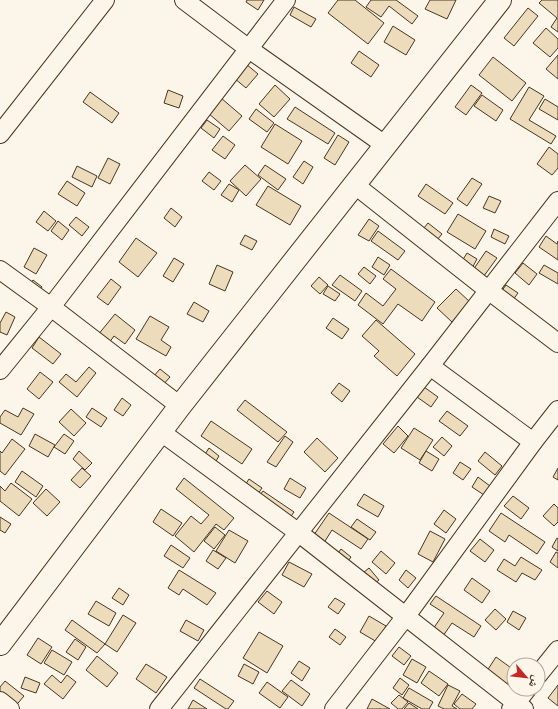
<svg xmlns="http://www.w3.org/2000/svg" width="558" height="709" font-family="'PT Sans','Noto Naskh Arabic',sans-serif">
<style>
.building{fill:#ecdcbc;stroke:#4a3520}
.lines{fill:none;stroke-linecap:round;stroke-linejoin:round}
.minor-casing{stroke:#4a3520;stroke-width:20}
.tertiary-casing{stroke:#4a3520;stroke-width:24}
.minor{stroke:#fbf6e9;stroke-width:18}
.tertiary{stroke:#fbf6e9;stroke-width:22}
</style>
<rect width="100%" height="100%" fill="#fbf6e9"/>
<!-- building -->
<g class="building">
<path d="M247,0H264L258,10L246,2Z"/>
<path d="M338,0H355L384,23L368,44L328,13Z"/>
<path d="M371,0H396L418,16L412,24L389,6L381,17L366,7Z"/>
<path d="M430,0H456L447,19L425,9Z"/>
<path d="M542,0H558V32L551,27L557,18L539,3Z"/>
<path d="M294,7L316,19L311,27L290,15Z"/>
<path d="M528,8L538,16L514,46L504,38Z"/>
<path d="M393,26L415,40L406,55L384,42Z"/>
<path d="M546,28L558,39V48L550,57L533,43Z"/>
<path d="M359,51L379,65L371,77L351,63Z"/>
<path d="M558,55V79L546,69Z"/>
<path d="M493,57L526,83L512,101L479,75Z"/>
<path d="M246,64L258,74L246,88L234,78Z"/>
<path d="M275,85L290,99L274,117L259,104Z"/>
<path d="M471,85L482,93L466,115L455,107Z"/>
<path d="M529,87L544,96L529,120L556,136L551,144L510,119Z"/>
<path d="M168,90L183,96L179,108L164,103Z"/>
<path d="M90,92L119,113L112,123L83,102Z"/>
<path d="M482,95L503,110L496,121L474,106Z"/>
<path d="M221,98L242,116L229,131L208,113Z"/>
<path d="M545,99L558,107V120L539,109Z"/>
<path d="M295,107L335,133L328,144L287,119Z"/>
<path d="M256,109L274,123L267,132L249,119Z"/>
<path d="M207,120L220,129L214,138L201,128Z"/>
<path d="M275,124L302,141L288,164L261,147Z"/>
<path d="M338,135L349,142L335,165L324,158Z"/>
<path d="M223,136L235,145L225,159L212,150Z"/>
<path d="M549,147L558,154V168L552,175L537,164Z"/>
<path d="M108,158L120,164L110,184L98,178Z"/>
<path d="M304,161L313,167L303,184L293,177Z"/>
<path d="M245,165L261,179L246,196L230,181Z"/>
<path d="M265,165L286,179L278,190L258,175Z"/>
<path d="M77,166L97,176L92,187L72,177Z"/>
<path d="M209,172L221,181L214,190L202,181Z"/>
<path d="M472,178L482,184L467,206L457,199Z"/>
<path d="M67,181L85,193L77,206L58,194Z"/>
<path d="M229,184L239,190L232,202L221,195Z"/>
<path d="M426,184L453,203L445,214L418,196Z"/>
<path d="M268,186L301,206L290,225L256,205Z"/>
<path d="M489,196L501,201L495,213L483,208Z"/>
<path d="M171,208L182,217L175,227L164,218Z"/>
<path d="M44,211L56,221L48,231L36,222Z"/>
<path d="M458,214L486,231L475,249L447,232Z"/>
<path d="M76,217L89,227L82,236L69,225Z"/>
<path d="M369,219L379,226L369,241L358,235Z"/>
<path d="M58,221L69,230L62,240L51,231Z"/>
<path d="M428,223L442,234L433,245L419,234Z"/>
<path d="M494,229L509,236L505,244L491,237Z"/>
<path d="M378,231L405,251L398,260L371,241Z"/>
<path d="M245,235L257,241L252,250L240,244Z"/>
<path d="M546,236L557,244L558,241V260L539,247Z"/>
<path d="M136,238L157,253L138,277L119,262Z"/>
<path d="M34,248L47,255L36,274L24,267Z"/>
<path d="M486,251L497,258L481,280L471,273Z"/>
<path d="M467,253L477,259L470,272L459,266Z"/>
<path d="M378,257L390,265L384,275L372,267Z"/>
<path d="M174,258L184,264L173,282L163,276Z"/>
<path d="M523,263L537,274L529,285L515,273Z"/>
<path d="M217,265L233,272L225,291L209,284Z"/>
<path d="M544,265L558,273V284L539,273Z"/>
<path d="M364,267L376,276L370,284L358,274Z"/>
<path d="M391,269L435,302L422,321L398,304L383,324L358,305L366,293L383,306L396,289L383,279Z"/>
<path d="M340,275L362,291L355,301L332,285Z"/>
<path d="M319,277L328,285L320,294L311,286Z"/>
<path d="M111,279L121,287L108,305L97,297Z"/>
<path d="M33,280L42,287L37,295L27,288Z"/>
<path d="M506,285L518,293L504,312L492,304Z"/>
<path d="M328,286L340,294L335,301L323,294Z"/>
<path d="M456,289L470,302L452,322L437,308Z"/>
<path d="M194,302L209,311L203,322L187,314Z"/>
<path d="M6,312L15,317L7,335L0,332V323Z"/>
<path d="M115,314L135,330L125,344L114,336L104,350L93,341Z"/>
<path d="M150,316L169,327L161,340L171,347L166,356L136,339Z"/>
<path d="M333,318L349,329L342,339L326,328Z"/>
<path d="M376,320L415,354L397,376L374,356L379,351L362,336Z"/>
<path d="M39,337L61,354L53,364L32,348Z"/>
<path d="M89,367L96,373L77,397L59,382L66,374L76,382Z"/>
<path d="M160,369L170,377L154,395L145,386Z"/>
<path d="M40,372L53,382L39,399L27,389Z"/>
<path d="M339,383L350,391L342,402L331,393Z"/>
<path d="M424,387L438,397L431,407L417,397Z"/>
<path d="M122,398L131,405L123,416L114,410Z"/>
<path d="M245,400L287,432L278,442L237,410Z"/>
<path d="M23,408L34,414L21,435L0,423V417L5,410L18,417Z"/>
<path d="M92,408L107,418L101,427L86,417Z"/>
<path d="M71,409L86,423L74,436L59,422Z"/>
<path d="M447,411L468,426L460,436L439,421Z"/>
<path d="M211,421L252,449L242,464L201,436Z"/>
<path d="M398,426L408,436L394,453L383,444Z"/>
<path d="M414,428L433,440L420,460L401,448Z"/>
<path d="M35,434L55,445L48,457L29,446Z"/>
<path d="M64,434L74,441L65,454L54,447Z"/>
<path d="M285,436L293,442L276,467L267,462Z"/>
<path d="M442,437L452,446L444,456L433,447Z"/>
<path d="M317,438L338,458L325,472L304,452Z"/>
<path d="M12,439L25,449L5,475L0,471V451L2,453Z"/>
<path d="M209,448L219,456L213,466L202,459Z"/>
<path d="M79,451L92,463L85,470L73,459Z"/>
<path d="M426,451L439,459L432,471L419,463Z"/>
<path d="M485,452L502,466L495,475L478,461Z"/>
<path d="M460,462L471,469L463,480L453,473Z"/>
<path d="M82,468L91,476L80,488L71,480Z"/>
<path d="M558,468V480L553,477Z"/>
<path d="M22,471L43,486L36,497L15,482Z"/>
<path d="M478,477L490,486L484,495L472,487Z"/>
<path d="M184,478L234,518L224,530L216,524L194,552L175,536L191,516L201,524L209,515L176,489Z"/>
<path d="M290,478L306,488L300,498L284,489Z"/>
<path d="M249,479L262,488L255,498L242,490Z"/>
<path d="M11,483L32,499L19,516L0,501V486L5,491Z"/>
<path d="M46,489L60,502L47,516L33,503Z"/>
<path d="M263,491L294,512L287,522L256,500Z"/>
<path d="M364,494L384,506L378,517L357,505Z"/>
<path d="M513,496L529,508L521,519L504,506Z"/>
<path d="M554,504L558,508V522L554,526L543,516Z"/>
<path d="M161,509L182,523L173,536L153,522Z"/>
<path d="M444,510L456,519L446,533L434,524Z"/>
<path d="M329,513L368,539L361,549L332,530L320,549L309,542Z"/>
<path d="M501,513L545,542L537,554L509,535L505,542L489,531Z"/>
<path d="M0,517L11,524L5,533L0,530Z"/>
<path d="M357,519L376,532L370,540L351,527Z"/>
<path d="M215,527L225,535L214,549L204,541Z"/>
<path d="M229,530L248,541L235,563L216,551Z"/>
<path d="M430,531L445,539L433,562L418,554Z"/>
<path d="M557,538L558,539V551L552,547Z"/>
<path d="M480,539L494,550L485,562L470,551Z"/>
<path d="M171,545L190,558L183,568L164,556Z"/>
<path d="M341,549L351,557L343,568L333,560Z"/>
<path d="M213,550L226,558L218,569L206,561Z"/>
<path d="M381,551L395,563L386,574L372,562Z"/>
<path d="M556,552L558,553V568L550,562Z"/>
<path d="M521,557L542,570L535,580L522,573L516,582L497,570L504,559L515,566Z"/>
<path d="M289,562L312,574L304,587L282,575Z"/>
<path d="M369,568L379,580L368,589L358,577Z"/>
<path d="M179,570L216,593L207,605L183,589L179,595L168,588Z"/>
<path d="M406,570L416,578L408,588L399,580Z"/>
<path d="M472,578L490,591L482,603L464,590Z"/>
<path d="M119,588L129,595L123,605L112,598Z"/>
<path d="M267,591L282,602L274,614L258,602Z"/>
<path d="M436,596L481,626L474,637L452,623L443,636L433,629L444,613L430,604Z"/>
<path d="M335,598L345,604L338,614L328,607Z"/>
<path d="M96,601L116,613L109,626L88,614Z"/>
<path d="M495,609L506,619L496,630L485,620Z"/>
<path d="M513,611L526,618L519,630L507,622Z"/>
<path d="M123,615L136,623L117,652L105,644Z"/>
<path d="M369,616L386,626L377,642L360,632Z"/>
<path d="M72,620L105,644L97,653L65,630Z"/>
<path d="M186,620L204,630L198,641L180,631Z"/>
<path d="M335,629L346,637L340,645L329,637Z"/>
<path d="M259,632L283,646L267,673L243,658Z"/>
<path d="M38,638L52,647L41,664L27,655Z"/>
<path d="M75,639L86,647L78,660L66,652Z"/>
<path d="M399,647L411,656L404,665L392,656Z"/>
<path d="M52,650L72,662L64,675L44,663Z"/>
<path d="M97,656L118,673L107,687L86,670Z"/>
<path d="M496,657L514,670V673L502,691L483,677Z"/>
<path d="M412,659L426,667L417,683L403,675Z"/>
<path d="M299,661L310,668L302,681L291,673Z"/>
<path d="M146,664L167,677L156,693L136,679Z"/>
<path d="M244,664L259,672L253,684L238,676Z"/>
<path d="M429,671L448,684L439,696L421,683Z"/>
<path d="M52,675L61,683L67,675L76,682L63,699L44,684Z"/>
<path d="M25,677L40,683L36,693L21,688Z"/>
<path d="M400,678L409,685L402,695L393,688Z"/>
<path d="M200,679L234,701L228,709H226L194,688Z"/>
<path d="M291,680L310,694L302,706L282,691Z"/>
<path d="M5,681L24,696L13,709L0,706V687Z"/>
<path d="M267,682L288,697L280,708L259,693Z"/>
<path d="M448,685L460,691L452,706L457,709H444L438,706Z"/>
<path d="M558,685V706L548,698Z"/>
<path d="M409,688L433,702L429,709H422L403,698Z"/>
<path d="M462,694L476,704L472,709H460L454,704Z"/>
<path d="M399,695L408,702L402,709H398L391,703Z"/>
<path d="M372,699L390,709H367Z"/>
<path d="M193,700L207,709H188Z"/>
<path d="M409,703L418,709H404Z"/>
</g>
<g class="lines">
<defs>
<g id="minor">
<path d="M184,0L249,49L385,145"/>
<path d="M0,134L105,0"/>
<path d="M355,185L488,290L558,343"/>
<path d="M0,270L51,307L180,406"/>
<path d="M430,366L533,442"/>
<path d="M0,370L51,307L286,0"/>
<path d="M161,432L299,533L524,709"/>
<path d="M538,675L558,650"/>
<path d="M0,701L10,709"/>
<path d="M159,709L430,366L558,201"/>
<path d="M334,709L406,616L533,442L558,410"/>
<path d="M511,709L527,689"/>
</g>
<path id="tertiary" d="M0,644L180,406L500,0"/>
</defs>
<!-- minor casing -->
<use href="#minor" class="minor-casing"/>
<!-- tertiary casing -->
<use href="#tertiary" class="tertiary-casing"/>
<!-- minor -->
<use href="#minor" class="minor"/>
<!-- tertiary -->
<use href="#tertiary" class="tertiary"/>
</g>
<!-- north arrow -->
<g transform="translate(526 677) rotate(118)"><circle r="19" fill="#fbf6e9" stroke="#b4a999"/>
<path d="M0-3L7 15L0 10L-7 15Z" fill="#c62828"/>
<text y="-6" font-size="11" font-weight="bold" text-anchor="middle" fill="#4a3520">ش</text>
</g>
</svg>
